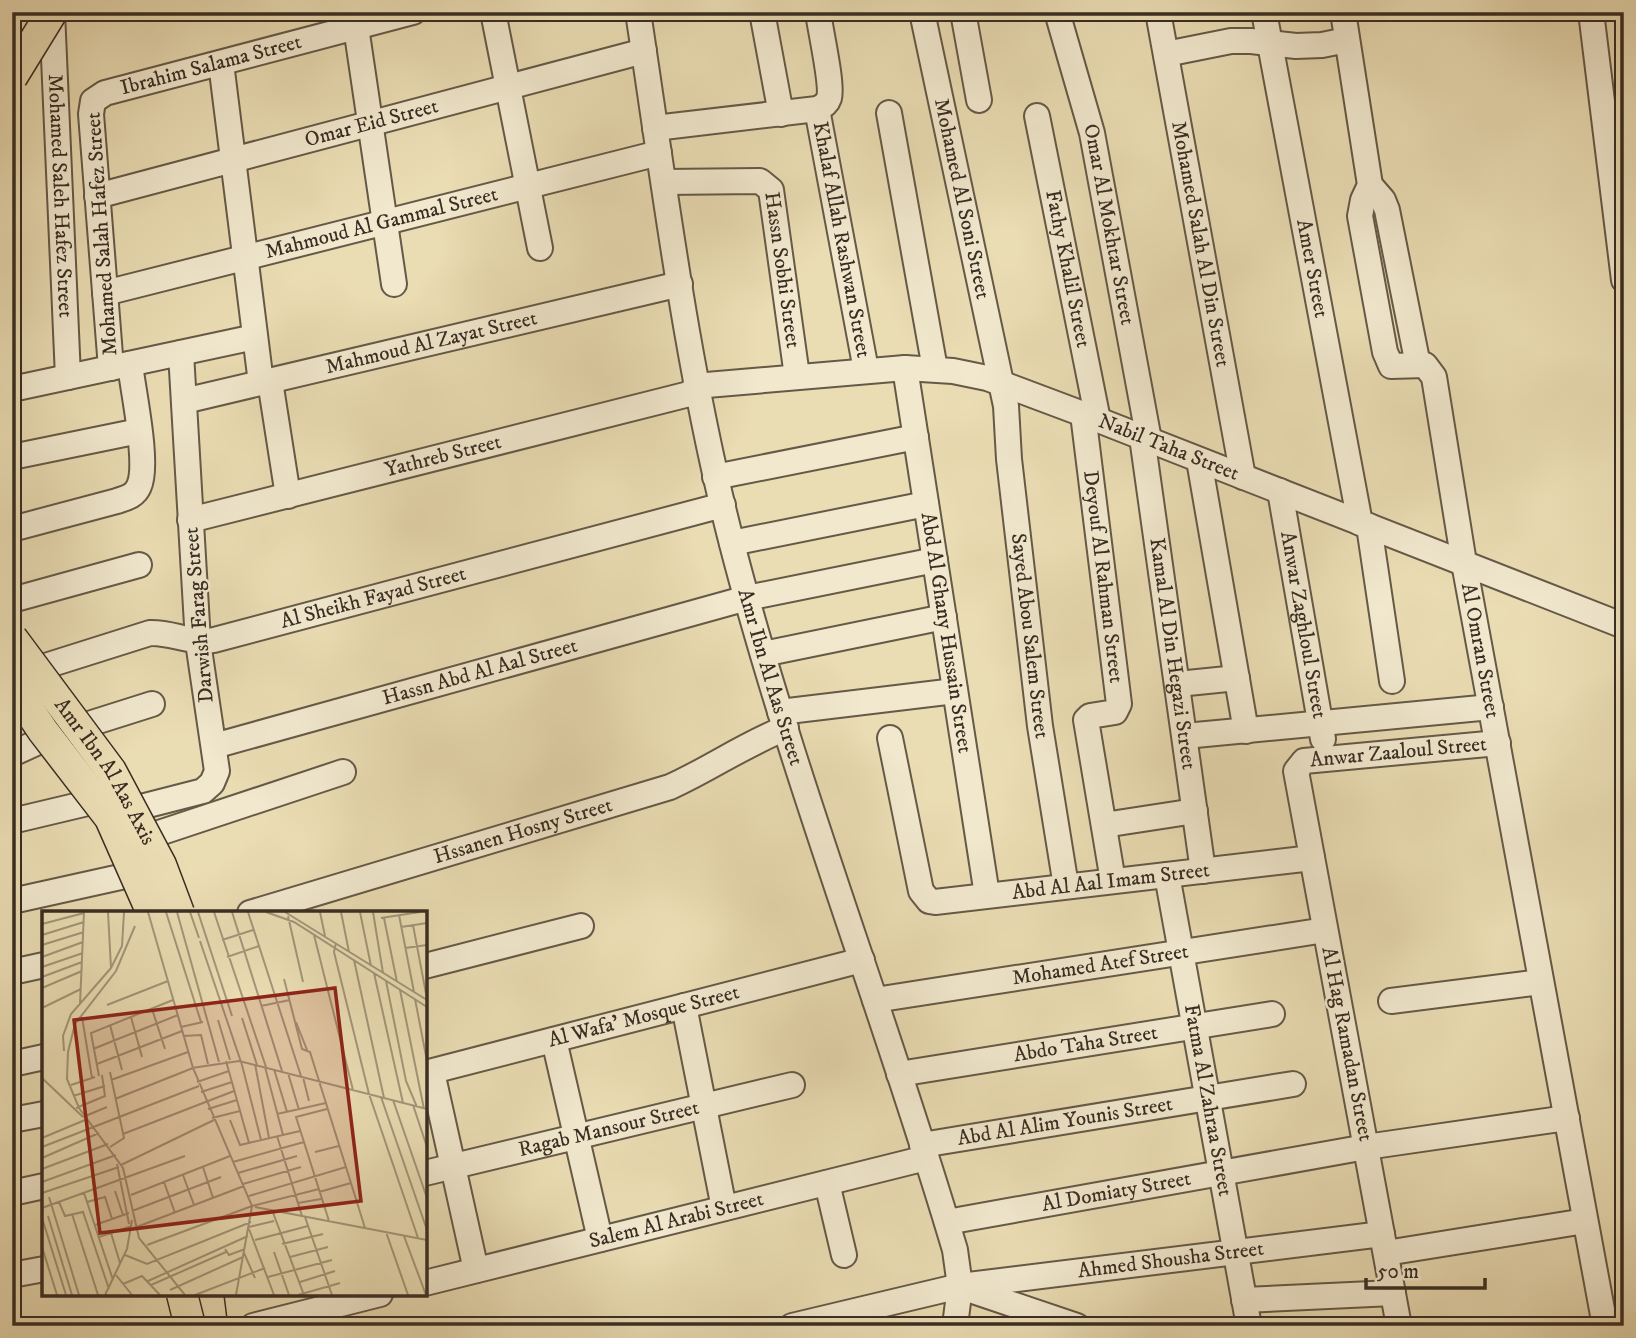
<svg xmlns="http://www.w3.org/2000/svg" width="1636" height="1338" font-family="'IM FELL DW Pica',serif">
<style>
.lines{fill:none;stroke-linecap:round;stroke-linejoin:round}
.minor-casing{stroke:#655947;stroke-width:28}
.major-casing{stroke:#392d23;stroke-width:33}
.minor{stroke:#f1e8ce;stroke-width:24}
.major{stroke:#eadcb3;stroke-width:30}
.major-bridge-casing{stroke:#392d23;stroke-width:33;stroke-linecap:butt}
.major-bridge{stroke:#eadcb3;stroke-width:30}
.labels{text-anchor:middle;dominant-baseline:central;stroke-width:5;stroke-linejoin:round;paint-order:stroke}
.street-label{font-size:21px;fill:#392d23;stroke:#f1e8ce}
.inset-road{fill:none;stroke:#a39679;stroke-width:2}
.view{fill:#8f2418;fill-opacity:0.15;stroke:#8f2418;stroke-width:3.5}
.inset-edge{fill:none;stroke:#392d23;stroke-width:3.5}
</style>
<rect width="100%" height="100%" fill="#eadcb3"/>
<filter id="stains"><feTurbulence type="fractalNoise" baseFrequency=".00286" numOctaves="4"/><feColorMatrix values="0 0 0 0 .2 0 0 0 0 .09 0 0 0 0 .02 0 0 0 .5 -.17"/></filter>
<radialGradient id="worn" r=".72"><stop offset=".6" stop-color="#630" stop-opacity="0"/><stop offset="1" stop-color="#630" stop-opacity=".3"/></radialGradient>
<g class="lines">
<defs>
<g id="minor">
<path id="s1" d="M52,12L68,377"/>
<path d="M493,12L540,248"/>
<path id="s2" d="M638,12C665,190 687,370 732,544C794,783 885,1013 955,1250L960,1286L955,1326"/>
<path d="M762,12L781,114"/>
<path id="s3" d="M922,12L1006,406L1009,459L1040,726L1066,886"/>
<path d="M963,12L979,100"/>
<path id="s4" d="M1057,12L1092,133L1149,440"/>
<path id="s5" d="M1158,12L1243,477"/>
<path id="s6" d="M1264,12L1360,523"/>
<path id="s7" d="M1343,12L1370,185L1363,200L1360,216L1385,352L1391,366L1425,365L1434,377L1464,563L1605,1326"/>
<path d="M1591,12L1624,280"/>
<path d="M356,27L394,284"/>
<path d="M12,44L31,12"/>
<path d="M1166,54L1231,41H1251L1296,46L1322,45L1347,40"/>
<path d="M221,63L261,383"/>
<path id="s8" d="M817,109L866,370"/>
<path d="M889,113L935,369"/>
<path id="s9" d="M1037,116L1098,420"/>
<path d="M655,128L817,109C822,107 827,104 829,98C833,85 820,29 818,12"/>
<path id="s10" d="M664,182L760,181L771,190L797,376"/>
<path d="M1370,185L1383,200L1387,210L1418,365"/>
<path id="s11" d="M97,196L644,51"/>
<path id="s12" d="M105,293L659,153"/>
<path id="s13" d="M111,368L91,114L93,101L105,93L413,12"/>
<path id="s14" d="M905,368L987,895"/>
<path d="M270,381L288,496"/>
<path id="s15" d="M695,386L905,368L953,371L987,378L1083,414L1624,626"/>
<path d="M12,389L255,337"/>
<path id="s16" d="M184,401L680,284"/>
<path id="s17" d="M1083,414L1119,704L1115,712L1090,716L1086,720L1113,881"/>
<path id="s18" d="M1142,437L1203,871"/>
<path d="M12,457L139,431"/>
<path d="M1199,460L1246,731"/>
<path d="M715,477L916,437"/>
<path id="s19" d="M1280,491L1323,739"/>
<path id="s20" d="M190,520L697,392"/>
<path d="M1369,526L1392,681"/>
<path d="M12,529L117,501C126,498 135,496 139,486C149,464 133,391 130,364"/>
<path d="M732,543L926,504"/>
<path d="M12,600L139,565"/>
<path d="M763,654L944,617"/>
<path id="s21" d="M17,675L150,633C172,632 191,644 214,640L723,505"/>
<path d="M1178,684L1237,678"/>
<path d="M780,712L955,691"/>
<path d="M73,729L152,704"/>
<path d="M1185,736L1491,707"/>
<path id="s22" d="M890,738L921,891L929,901L935,902L1312,858"/>
<path id="s23" d="M214,746L747,598L935,560"/>
<path d="M12,754L38,742L61,726"/>
<path d="M125,811L203,791L212,783L217,771L198,642L181,353"/>
<path d="M12,821L113,797"/>
<path d="M1104,825L1195,811"/>
<path d="M141,839L343,772"/>
<path id="s24" d="M1167,875L1249,1326"/>
<path d="M12,901L152,870"/>
<path id="s25" d="M250,913L670,787C710,769 745,744 786,728"/>
<path d="M425,966L581,926"/>
<path d="M12,972L44,965"/>
<path id="s26" d="M875,1000L1325,930"/>
<path d="M1391,1001L1541,982"/>
<path d="M684,1006L724,1208"/>
<path d="M554,1040L600,1239"/>
<path d="M12,1064L44,1057"/>
<path d="M432,1072L476,1270"/>
<path id="s27" d="M425,1073L862,960"/>
<path id="s28" d="M899,1074L1272,1014"/>
<path d="M12,1120L44,1114"/>
<path id="s29" d="M922,1145L1293,1084"/>
<path id="s30" d="M425,1173L792,1085"/>
<path d="M827,1183L844,1255"/>
<path d="M12,1193L44,1186"/>
<path id="s31" d="M947,1222L1366,1147L1567,1118"/>
<path d="M1386,1253L1585,1221"/>
<path d="M12,1275L44,1269"/>
<path id="s32" d="M425,1283L926,1158"/>
<path d="M967,1289L1077,1326"/>
<path d="M1244,1300L1393,1293"/>
<path d="M253,1326L380,1294"/>
<path id="s33" d="M792,1326L960,1286L1382,1234"/>
<path id="s34" d="M1399,1326L1296,771L1304,761L1498,743"/>
</g>
<g id="major">
<path d="M12,18L16,12"/>
<path d="M208,1294L212,1326"/>
</g>
</defs>
<!-- minor casing -->
<use href="#minor" class="minor-casing"/>
<!-- major casing -->
<use href="#major" class="major-casing"/>
<!-- minor -->
<use href="#minor" class="minor"/>
<!-- major -->
<use href="#major" class="major"/>
<defs>
<g id="major-bridge">
<path d="M12,77L52,12"/>
<path id="s35" d="M12,638L111,771L161,865L179,913"/>
<path d="M12,685L43,731L110,818L152,913"/>
<path d="M182,1294L190,1326"/>
</g>
</defs>
<!-- major-bridge casing -->
<use href="#major-bridge" class="major-bridge-casing"/>
<!-- major-bridge -->
<use href="#major-bridge" class="major-bridge"/>
</g>
<g class="labels">
<!-- street labels -->
<g class="street-label">
<text stroke="none"><textPath href="#s13" startOffset="392">Ibrahim Salama Street</textPath></text>
<text stroke="none"><textPath href="#s11" startOffset="284">Omar Eid Street</textPath></text>
<text stroke="none"><textPath href="#s1" startOffset="184">Mohamed Saleh Hafez Street</textPath></text>
<text stroke="none"><textPath href="#s3" startOffset="191">Mohamed Al Soni Street</textPath></text>
<text stroke="none"><textPath href="#s12" startOffset="285">Mahmoud Al Gammal Street</textPath></text>
<text stroke="none"><textPath href="#s4" startOffset="219">Omar Al Mokhtar Street</textPath></text>
<text transform="translate(102 234) rotate(-94)">Mohamed Salah Hafez Street</text>
<text stroke="none"><textPath href="#s8" startOffset="133">Khalaf Allah Rashwan Street</textPath></text>
<text stroke="none"><textPath href="#s5" startOffset="236">Mohamed Salah Al Din Street</textPath></text>
<text stroke="none"><textPath href="#s9" startOffset="156">Fathy Khalil Street</textPath></text>
<text stroke="none"><textPath href="#s6" startOffset="261">Amer Street</textPath></text>
<text stroke="none"><textPath href="#s10" startOffset="191">Hassn Sobhi Street</textPath></text>
<text stroke="none"><textPath href="#s16" startOffset="254">Mahmoud Al Zayat Street</textPath></text>
<text stroke="none"><textPath href="#s15" startOffset="488">Nabil Taha Street</textPath></text>
<text stroke="none"><textPath href="#s20" startOffset="261">Yathreb Street</textPath></text>
<text stroke="none"><textPath href="#s17" startOffset="164">Deyouf Al Rahman Street</textPath></text>
<text stroke="none"><textPath href="#s21" startOffset="369">Al Sheikh Fayad Street</textPath></text>
<text transform="translate(199 615) rotate(-95)">Darwish Farag Street</text>
<text stroke="none"><textPath href="#s19" startOffset="136">Anwar Zaghloul Street</textPath></text>
<text stroke="none"><textPath href="#s14" startOffset="268">Abd Al Ghany Hussain Street</textPath></text>
<text stroke="none"><textPath href="#s3" startOffset="634">Sayed Abou Salem Street</textPath></text>
<text stroke="none"><textPath href="#s7" startOffset="688">Al Omran Street</textPath></text>
<text stroke="none"><textPath href="#s18" startOffset="219">Kamal Al Din Hegazi Street</textPath></text>
<text stroke="none"><textPath href="#s23" startOffset="276">Hassn Abd Al Aal Street</textPath></text>
<text stroke="none"><textPath href="#s2" startOffset="679">Amr Ibn Al Aas Street</textPath></text>
<text stroke="none"><textPath href="#s34" startOffset="672">Anwar Zaaloul Street</textPath></text>
<text stroke="none"><textPath href="#s35" startOffset="163">Amr Ibn Al Aas Axis</textPath></text>
<text stroke="none"><textPath href="#s25" startOffset="285">Hssanen Hosny Street</textPath></text>
<text stroke="none"><textPath href="#s22" startOffset="352">Abd Al Aal Imam Street</textPath></text>
<text stroke="none"><textPath href="#s26" startOffset="228">Mohamed Atef Street</textPath></text>
<text stroke="none"><textPath href="#s27" startOffset="226">Al Wafa' Mosque Street</textPath></text>
<text stroke="none"><textPath href="#s28" startOffset="189">Abdo Taha Street</textPath></text>
<text transform="translate(1347 1044) rotate(79)">Al Hag Ramadan Street</text>
<text stroke="none"><textPath href="#s24" startOffset="229">Fatma Al Zahraa Street</textPath></text>
<text stroke="none"><textPath href="#s29" startOffset="145">Abd Al Alim Younis Street</textPath></text>
<text stroke="none"><textPath href="#s30" startOffset="189">Ragab Mansour Street</textPath></text>
<text stroke="none"><textPath href="#s31" startOffset="172">Al Domiaty Street</textPath></text>
<text stroke="none"><textPath href="#s32" startOffset="259">Salem Al Arabi Street</textPath></text>
<text stroke="none"><textPath href="#s33" startOffset="385">Ahmed Shousha Street</textPath></text>
</g>
</g>
<!-- overview -->
<g transform="translate(42 911)">
<rect width="385" height="385" fill="#eadcb3"/>
<path class="inset-road" d="M66,1L69,57M106,1L151,157L210,295L194,384M124,1L159,111M135,1L177,151M148,1L157,27M156,1L190,105M172,1L224,156M190,1L240,160M206,1L259,165M224,1L252,11L385,96M243,1L385,89M278,1L283,25M299,1L307,41M318,1L329,55M331,1L341,62M357,4L372,81M246,5L261,71M339,7L378,1M342,7L355,71M0,13L42,2M371,14L385,88M93,15L74,60L33,113L26,141L25,168L37,197L81,257L97,327L143,384M359,16L385,12M0,24L42,11M272,24L311,179M180,29L211,19M158,30L200,154L219,229M294,32L292,41L327,183L376,327M0,34L42,21M363,37L385,34M0,46L41,31M185,46L217,35M312,49L342,187M0,56L41,42M69,57L80,35L82,1M332,62L361,192M0,66L40,51M242,68L260,138L268,141L323,317M344,70L364,170L375,196M0,77L40,60M358,79L382,198M373,88L385,150M38,93L42,1M65,94L126,70M219,95L248,89M0,97L39,78M110,98L123,138M40,106L50,167M89,106L100,146M200,107L215,154M176,109L188,149M254,111L265,139M68,114L80,159M139,116L161,111M141,125L159,124L166,153M51,138L136,104M22,140L21,125L29,103L69,57M184,150L207,232M55,153L140,120M213,153L227,227M223,156L241,224M150,157L197,150L385,198M232,158L245,201M68,161L82,227L68,236M246,162L257,199M57,165L49,122L131,89M261,166L267,190M0,167L41,206M69,169L146,141M155,171L187,160M29,174L53,166M159,181L190,171M31,185L63,175M339,186L385,319M73,188L151,157M351,189L385,287M371,194L385,236M34,197L63,185L60,164M166,198L195,189M285,198L254,206L287,310M235,203L284,192M41,206L65,196M170,207L198,200M188,209L198,234L258,220M81,223L192,180M235,225L260,305M0,227L43,209M0,236L157,175M273,241L297,235M0,247L57,222M191,251L262,231M75,253L87,313M79,254L172,209M161,256L171,287M0,258L66,233M196,262L255,245M141,264L152,294M0,271L74,244M122,271L133,302M201,273L259,256M73,280L81,304M277,281L309,272M0,282L77,256M42,282L71,369M89,284L188,245M207,285L304,256M7,286L37,384M17,291L23,305L41,301L67,378M45,291L63,286L70,308M256,292L279,288M213,296L385,329M0,297L143,245M230,299L262,384M90,300L179,266M30,303L56,384M6,305L30,384M263,306L290,384M1,310L24,384M53,314L87,302M207,316L232,310M92,317L202,275M207,318L232,384M344,321L366,384M69,322L78,352M362,325L384,384M57,326L90,315M213,329L266,315M240,333L281,323M105,334L210,295L277,278M0,336L15,384M183,338L187,344L203,338M232,341L247,384M202,342L213,367M83,344L105,353L209,311M248,346L286,336M74,364L90,384M226,366L290,349M106,370L206,325M258,371L293,360M81,373L100,365L118,384M109,374L184,341M128,379L201,346M63,384L85,338L90,309M153,384L223,357M256,384L298,372"/>
<path class="view" d="M293,77L319,290L58,322L32,109Z"/>
<rect width="385" height="385" class="inset-edge"/>
</g>
<!-- margin -->
<rect width="1636" height="1338" fill="none" stroke="#eadcb3" stroke-width="42"/>
<rect x="14" y="14" width="1608" height="1310" fill="none" stroke="#392d23" stroke-width="3.5"/>
<rect x="21" y="21" width="1594" height="1296" fill="none" stroke="#392d23" stroke-width="2"/>
<!-- scale -->
<path d="M1366 1278v10h119v-10" fill="none" stroke="#392d23" stroke-width="3.5"/>
<text x="1377" y="1278" font-size="21" fill="#392d23" stroke="#f1e8ce" stroke-width="5" paint-order="stroke">50 m</text>
<rect width="100%" height="100%" filter="url(#stains)"/>
<rect width="100%" height="100%" fill="url(#worn)"/>
</svg>
